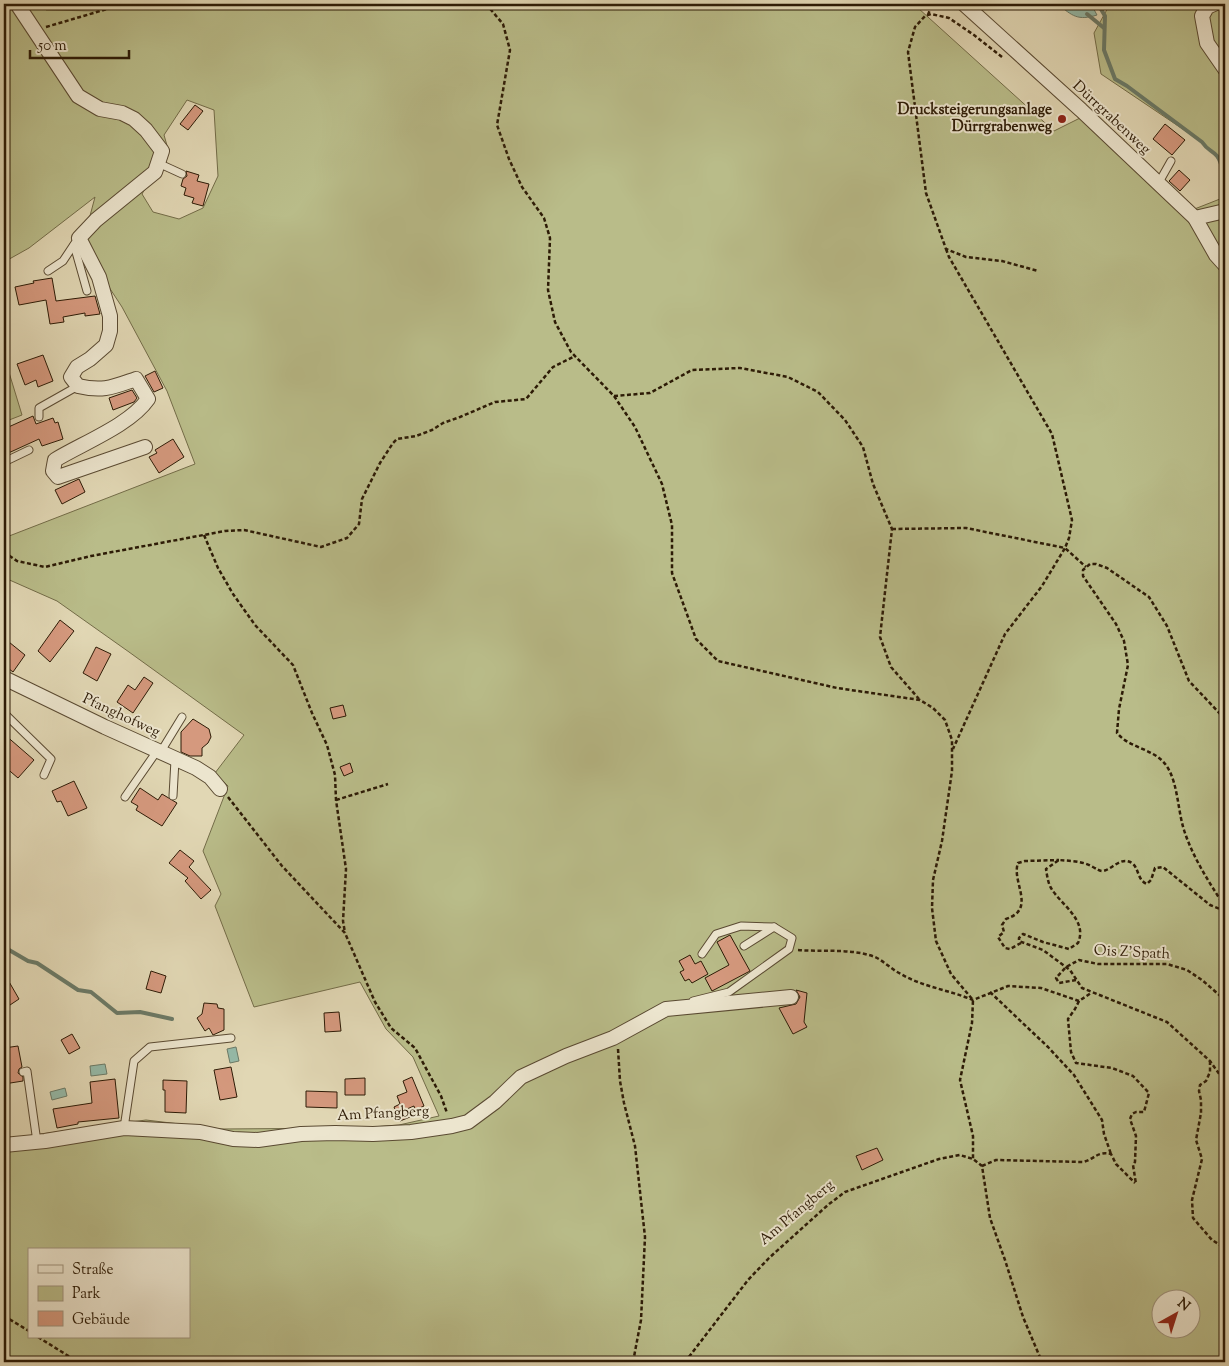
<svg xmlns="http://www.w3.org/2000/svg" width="1229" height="1366" font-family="'Sorts Mill Goudy',serif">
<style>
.green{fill:#b9bc89;stroke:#736c48;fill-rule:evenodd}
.water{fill:#95baa8;stroke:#6b7a67}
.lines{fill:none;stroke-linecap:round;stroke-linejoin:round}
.stream{stroke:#6b7a67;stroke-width:4}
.building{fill:#d5997e;stroke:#2d1b06}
.lane-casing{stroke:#5a4a32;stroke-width:9}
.street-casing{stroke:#5a4a32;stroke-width:16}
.path{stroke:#2d1b06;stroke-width:2.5;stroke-dasharray:4 2.5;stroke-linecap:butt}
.lane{stroke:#ece5ce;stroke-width:7}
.street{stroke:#ece5ce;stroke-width:14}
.poi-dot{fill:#8f2418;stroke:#ece5ce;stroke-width:2}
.labels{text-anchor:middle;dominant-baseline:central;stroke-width:4;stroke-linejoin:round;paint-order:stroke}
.poi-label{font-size:15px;font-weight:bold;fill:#2d1b06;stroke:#ece5ce;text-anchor:end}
.street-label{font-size:15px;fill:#2d1b06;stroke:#ece5ce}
</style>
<rect width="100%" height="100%" fill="#e1d7b4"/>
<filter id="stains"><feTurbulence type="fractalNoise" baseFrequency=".004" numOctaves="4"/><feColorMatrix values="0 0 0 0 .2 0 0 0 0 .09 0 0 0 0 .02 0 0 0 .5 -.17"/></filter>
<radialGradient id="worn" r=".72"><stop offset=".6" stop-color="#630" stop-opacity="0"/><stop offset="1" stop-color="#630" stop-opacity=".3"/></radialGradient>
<!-- green -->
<g class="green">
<path d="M4,4H40L46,10L98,11L96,4H920L918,8L1054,131L1086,115L1192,210L1225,197V1362H4V1139L146,1120L221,1129L359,1128L399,1125L439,1116L413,1057L386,1029L360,982L254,1007L215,906L221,894L203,851L228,786L215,773L244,735L129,652L57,601L5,578L4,573V538L195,464L167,391L122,307L82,246L95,197L29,248L4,262ZM187,100L214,110L218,176L203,208L179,219L153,212L142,194L168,149L164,135ZM29,1250H189V1337H29ZM1162,1298H1192V1328H1162Z"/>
<path d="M1110,4H1225V165L1199,140L1101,74L1094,33Z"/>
<path d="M4,356L22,415L4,422Z"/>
</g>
<!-- water -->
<g class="water">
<path d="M1058,4H1091L1097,15C1078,21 1072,16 1058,4Z"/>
<path d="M236,1047L239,1061L230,1063L227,1049Z"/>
<path d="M105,1064L107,1074L91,1076L90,1066Z"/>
<path d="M65,1088L67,1096L52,1100L50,1092Z"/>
</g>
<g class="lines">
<!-- stream -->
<g class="stream">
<path d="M1098,4L1105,16L1104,50L1115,79L1127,86L1202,142C1208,151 1212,150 1217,156C1225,166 1223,188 1223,201"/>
<path d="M1087,14L1104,28"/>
<path d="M1221,215C1223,225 1221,236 1225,244"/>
<path d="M4,947L28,961L37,963L78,990L91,992L117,1013L140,1012L172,1019"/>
</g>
</g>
<!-- building -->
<g class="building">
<path d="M195,105L203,111L188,130L180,124Z"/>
<path d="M1165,124L1185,140L1172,155L1153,139Z"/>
<path d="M1179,170L1190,180L1180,191L1169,181Z"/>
<path d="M186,171L199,175L197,181L209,184L203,206L192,203L194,198L184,195L186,188L181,186L183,179L187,176Z"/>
<path d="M52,278L56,301L95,296L100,314L85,316V313L63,317L64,322L50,324L46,300L19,305L15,287L34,283L33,281Z"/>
<path d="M43,355L53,381L38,387L36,380L25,385L17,364Z"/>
<path d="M155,371L163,388L154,392L145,376Z"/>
<path d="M132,390L137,398L134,402L113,410L109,398Z"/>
<path d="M33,416L36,424L53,418L55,423L58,422L63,439L42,446L39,439L4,455V429Z"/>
<path d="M173,439L184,457L159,473L149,457L157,453L155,450Z"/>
<path d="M79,479L85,492L62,504L55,490Z"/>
<path d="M60,620L74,631L50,662L38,651Z"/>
<path d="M4,638L25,655L13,672L4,665Z"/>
<path d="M96,647L111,654L97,681L83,673Z"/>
<path d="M144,677L153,683L133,713L117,702L128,685L135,690Z"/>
<path d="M343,705L346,716L333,719L330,708Z"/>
<path d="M193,719L209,729L211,737L208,743L202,748V756H190L181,752V732Z"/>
<path d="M4,734L34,760L18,778L4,766Z"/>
<path d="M350,763L353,772L344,776L340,767Z"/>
<path d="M74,781L87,808L68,816L61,801L57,802L52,791Z"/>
<path d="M140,788L158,800L162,794L177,803L162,826L136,810L138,806L131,802Z"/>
<path d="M180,850L194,861L189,867L211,890L201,899L185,881L188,878L169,863Z"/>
<path d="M730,935L750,971L712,991L705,978L729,965L717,942Z"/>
<path d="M690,955L695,964L701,961L708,974L692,983L689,979L685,981L680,972L684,970L679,961Z"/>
<path d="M151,971L166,976L161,993L146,989Z"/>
<path d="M4,973L19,999L4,1009Z"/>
<path d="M796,990L807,993L804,1022L807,1027L793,1034L779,1008L796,1004L800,997Z"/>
<path d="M204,1003L217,1004L218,1008L224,1009V1030L213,1035L209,1028L205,1031L197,1018L202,1014Z"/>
<path d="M339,1012L341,1031L325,1032L324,1013Z"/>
<path d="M72,1034L80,1048L69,1054L61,1040Z"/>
<path d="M18,1046L22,1067L19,1069L18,1073L23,1077V1081L4,1084V1048Z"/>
<path d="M231,1067L237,1097L220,1100L214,1070Z"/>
<path d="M412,1077L424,1106L415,1110L414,1106L407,1109L410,1117L400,1121L394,1107L400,1104L397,1096L407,1092L403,1081Z"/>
<path d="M365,1078V1095H345V1079Z"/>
<path d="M115,1079L119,1118L78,1122V1124L57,1128L53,1109L92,1103L90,1082Z"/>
<path d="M163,1080L187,1081L186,1113L165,1112V1090H163Z"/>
<path d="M306,1091L337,1092V1108L306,1107Z"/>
<path d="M877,1148L883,1160L862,1170L856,1156Z"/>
</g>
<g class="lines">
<defs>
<g id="lane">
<path d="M158,163L182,174"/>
<path d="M1158,184L1171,161"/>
<path d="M74,245L87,291"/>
<path d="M48,271L63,261L75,243"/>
<path d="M39,417V408L78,386"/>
<path d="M4,462L29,450"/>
<path d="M4,713L51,759L44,775"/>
<path d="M160,753L182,717"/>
<path d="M173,796L175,760"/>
<path d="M125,797L157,751"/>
<path d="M744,946L774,927"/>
<path d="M693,1001L729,992L789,949L792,938L774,927L741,926L716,934L702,954"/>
<path d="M23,1072L27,1071L37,1142"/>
<path d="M124,1128L134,1061L150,1047L231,1038"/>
</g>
<g id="street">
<path d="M17,4L78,96L100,109L122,113L134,119L146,130L162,151L155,172L96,220L79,238L99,277L110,316V331L106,345L90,359L77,367L71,377L78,386C103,392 113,387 136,379L148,399C130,425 83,443 55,460L53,471L58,477L145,447"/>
<path d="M964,4L1081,110L1195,218L1216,255L1225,265"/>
<path d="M1214,4L1207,7L1202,16L1207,43L1225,69"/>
<path d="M1195,218L1225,211"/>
<path d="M4,678L105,727L196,768L210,777L220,789"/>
<path d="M4,1145L45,1141L124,1128L200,1132L233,1139L258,1140L301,1134L335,1133L373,1134L411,1132L452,1126L468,1122L495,1102L521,1077L566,1056L613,1038L666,1009L791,997"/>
</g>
</defs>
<!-- lane casing -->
<use href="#lane" class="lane-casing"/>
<!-- street casing -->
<use href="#street" class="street-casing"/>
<!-- path -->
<g class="path">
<path d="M248,4V6"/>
<path d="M486,4L503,24L510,50L497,125L509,159L522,187L544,218L550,238L548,290L555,322L571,352L614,396L635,427L662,484L672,525V573L696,639L718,661L837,688L920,700L933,708L945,720L952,740V771L942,841L933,880L932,908L936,941L951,974L973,1000L972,1023L960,1080L973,1136V1159"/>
<path d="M928,15L932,4"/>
<path d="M46,27L124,4"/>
<path d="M1002,57L974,35L949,18L931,14L925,16L915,27L908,52L926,193L946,249L966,257L1002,261L1038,271"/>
<path d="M946,249L949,257L1052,434L1072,520L1069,538L1065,548L1086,567"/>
<path d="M614,396L650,393L692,370L740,368L788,377L818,392L845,420L863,447L873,484L892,529L880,637L891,667L919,699"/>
<path d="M892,529L966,528L1065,548L1042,586L1005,634L953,749"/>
<path d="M204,535L218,568L233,594L255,625L293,665L312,713L327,745L335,775L336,800L346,869L343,921L345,933"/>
<path d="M4,552L17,561L45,567L91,556L225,531L244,530L321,547L347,538L359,524L362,499L380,463L393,443L397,439L416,436L432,430L443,423L460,417L495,402L526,399L553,367L575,356"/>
<path d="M1225,719L1189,681L1167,626L1149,597L1107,568L1096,564H1090L1083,570V576L1116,624L1124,641L1128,665L1119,709L1117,733C1131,750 1158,748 1169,770C1178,787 1178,811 1184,830C1193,858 1209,882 1225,907"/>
<path d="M228,797L282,866L345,933L375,1002L391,1028L415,1048L441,1096L447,1113"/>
<path d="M336,800L388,784"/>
<path d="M1225,911L1210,905L1163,867L1155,868L1151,880L1147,884C1137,880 1139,868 1132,863C1121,856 1113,869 1103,871C1099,871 1097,869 1093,867C1083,861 1070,861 1059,860L1046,869C1047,875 1048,883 1051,888C1061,905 1088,920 1078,943L1069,949L1043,942L1023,934L1019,938V941L1043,950L1070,970L1082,988L1167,1022L1210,1061L1225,1082"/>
<path d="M1021,943L1010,949L1005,948L998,937L1004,932L1002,925L1006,919C1037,909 1011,882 1018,863L1025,861L1059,860"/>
<path d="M798,950C823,952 851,948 875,957C884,961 892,970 901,974C923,987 949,990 973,1000L1008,986L1041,988L1079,1001L1091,993"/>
<path d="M1076,980L1059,983L1056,978L1066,967L1079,960L1098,964H1167L1187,970L1202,980L1225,1000"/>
<path d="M990,992L1048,1047L1074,1075L1102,1120L1104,1134L1111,1154"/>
<path d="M1079,1001L1075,1009L1068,1019L1071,1052L1076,1063L1112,1068L1133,1076L1149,1093L1144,1112H1136L1132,1114L1130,1119L1136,1136L1135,1162L1133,1165L1136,1184"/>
<path d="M618,1049L620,1081L624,1103L635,1146L645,1237L641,1320L633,1362"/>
<path d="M1210,1061V1072L1206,1081L1200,1085L1199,1091L1201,1100V1113L1196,1140L1202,1159L1192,1200L1193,1218L1212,1240L1225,1248"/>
<path d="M982,1166L996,1160L1083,1162C1095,1159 1097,1151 1111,1154L1116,1164L1135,1183"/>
<path d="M4,1316L29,1331"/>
<path d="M38,1337L78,1362"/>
<path d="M685,1362L748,1280L769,1258L829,1204L845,1192L939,1159L960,1155L973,1159L982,1166L990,1218L1005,1260L1023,1317L1042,1362"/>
</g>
<!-- lane -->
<use href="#lane" class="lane"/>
<!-- street -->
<use href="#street" class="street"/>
</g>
<!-- markers -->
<circle class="poi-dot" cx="1062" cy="119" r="5"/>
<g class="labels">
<!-- poi labels -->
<g class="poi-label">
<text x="1052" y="110">Drucksteigerungsanlage<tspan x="1052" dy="17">Dürrgrabenweg</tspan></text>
</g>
<!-- street labels -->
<g class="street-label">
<text transform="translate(1111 118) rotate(43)">Dürrgrabenweg</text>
<text transform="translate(121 716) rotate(25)">Pfanghofweg</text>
<text transform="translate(1132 953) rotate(3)">Ois Z'Spath</text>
<text transform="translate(383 1114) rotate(-3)">Am Pfangberg</text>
<text transform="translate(797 1213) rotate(-40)">Am Pfangberg</text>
</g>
</g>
<!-- margin -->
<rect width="1229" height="1366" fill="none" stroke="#e1d7b4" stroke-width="20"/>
<rect x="5" y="5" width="1219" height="1356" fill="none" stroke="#2d1b06" stroke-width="2.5"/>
<rect x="10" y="10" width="1209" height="1346" fill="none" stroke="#2d1b06"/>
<!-- legend -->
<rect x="28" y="1248" width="162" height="90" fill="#ece5ce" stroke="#a0947e"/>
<rect x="38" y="1265" width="25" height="8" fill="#ece5ce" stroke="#a0947e"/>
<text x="72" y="1274" font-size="15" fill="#2d1b06">Straße</text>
<rect x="38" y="1286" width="25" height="15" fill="#b9bc89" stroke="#a0947e"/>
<text x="72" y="1298" font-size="15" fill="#2d1b06">Park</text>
<rect x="38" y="1311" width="25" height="15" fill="#d5997e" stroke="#a0947e"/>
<text x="72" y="1324" font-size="15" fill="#2d1b06">Gebäude</text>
<!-- north arrow -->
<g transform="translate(1176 1314) rotate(39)"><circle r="24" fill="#ece5ce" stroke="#a0947e"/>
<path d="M0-4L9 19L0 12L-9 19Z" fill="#8f2418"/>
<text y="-8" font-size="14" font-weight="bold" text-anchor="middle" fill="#2d1b06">N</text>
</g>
<!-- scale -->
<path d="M30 50v8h99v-8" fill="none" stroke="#2d1b06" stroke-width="2.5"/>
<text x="38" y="50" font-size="15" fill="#2d1b06" stroke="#ece5ce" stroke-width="4" paint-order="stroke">50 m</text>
<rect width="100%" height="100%" filter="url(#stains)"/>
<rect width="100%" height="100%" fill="url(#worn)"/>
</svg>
